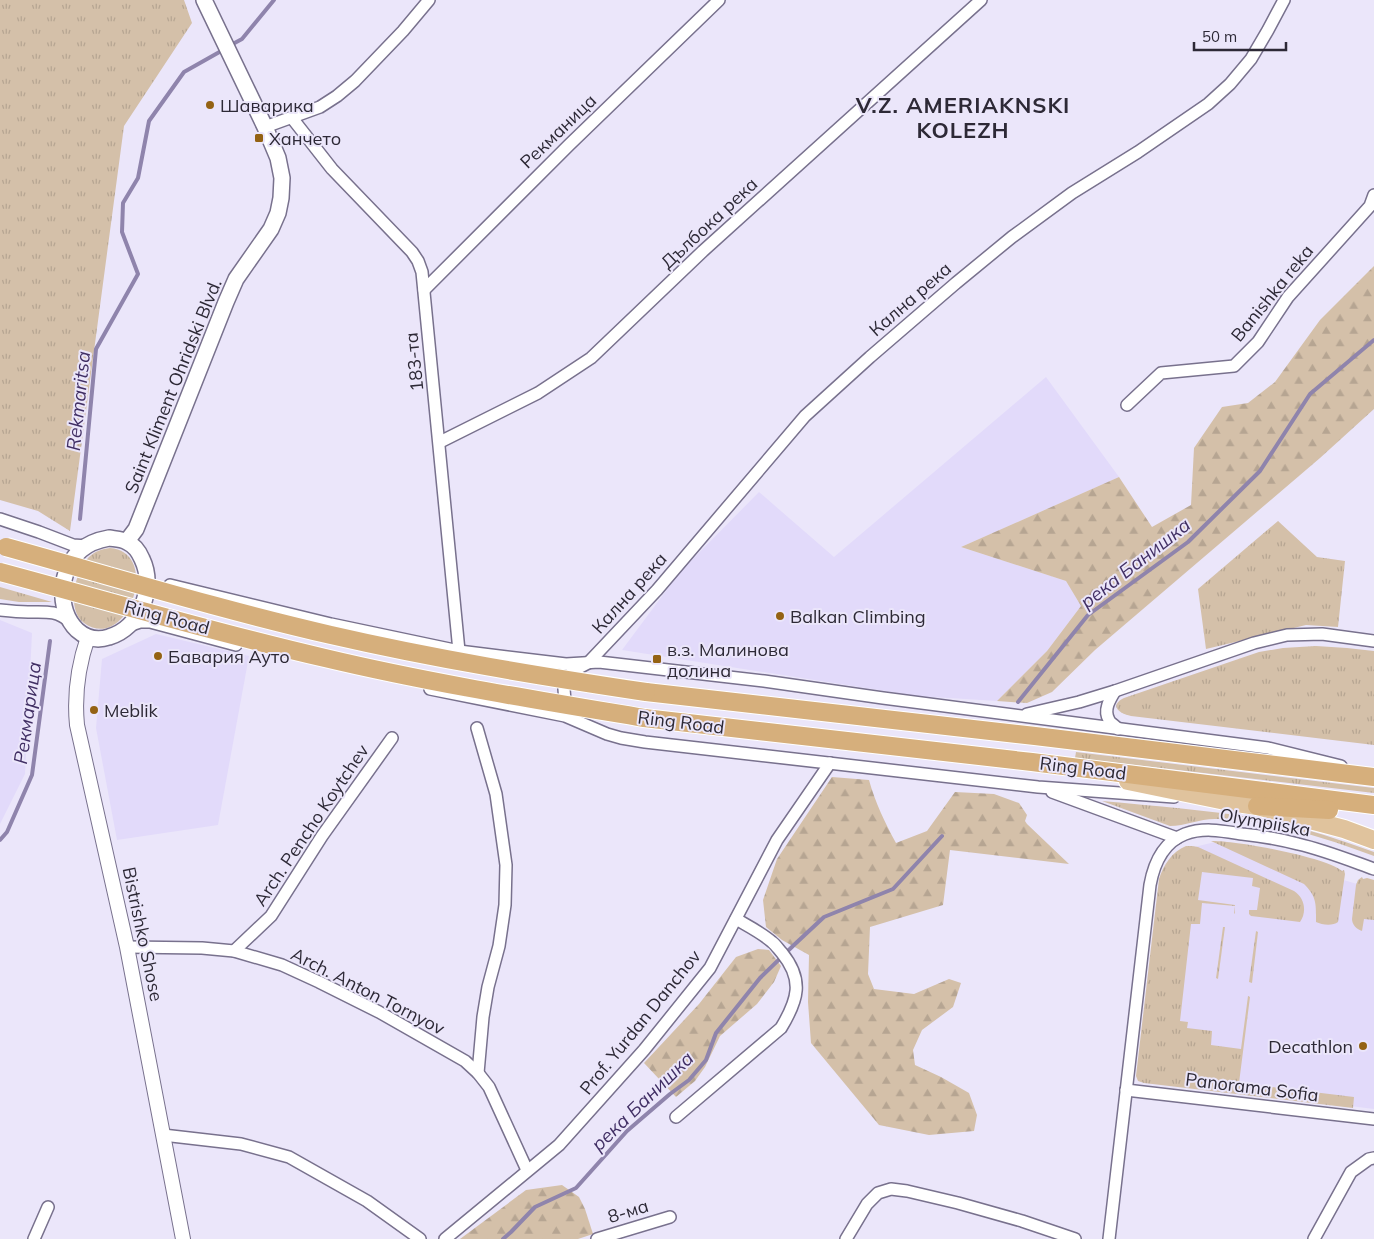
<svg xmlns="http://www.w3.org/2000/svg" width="1374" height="1239" font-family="Mulish,sans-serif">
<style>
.built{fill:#e2dafa}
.grass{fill:url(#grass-tufts)}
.forest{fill:url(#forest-firs)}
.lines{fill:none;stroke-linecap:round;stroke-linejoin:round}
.stream{stroke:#8f84ac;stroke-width:4}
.minor-casing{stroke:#78718d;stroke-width:14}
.tertiary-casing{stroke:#78718d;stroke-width:16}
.secondary-casing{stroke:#78718d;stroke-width:18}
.primary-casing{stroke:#fff;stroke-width:20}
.trunk-casing{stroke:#fff;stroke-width:20}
.minor{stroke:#fff;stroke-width:11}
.tertiary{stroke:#fff;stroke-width:14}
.secondary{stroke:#fff;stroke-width:15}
.primary{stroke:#e0c39d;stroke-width:18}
.trunk{stroke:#d6af7c;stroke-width:18}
.trunk-bridge-casing{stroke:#fff;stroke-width:20;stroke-linecap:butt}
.trunk-bridge{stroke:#d6af7c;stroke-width:18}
.poi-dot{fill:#946213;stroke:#ebe6fa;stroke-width:2}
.labels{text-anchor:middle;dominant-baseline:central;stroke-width:4;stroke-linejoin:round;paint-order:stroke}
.poi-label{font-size:18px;fill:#2d2936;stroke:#ebe6fa;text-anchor:start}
.street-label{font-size:18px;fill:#2d2936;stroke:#ebe6fa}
.water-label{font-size:19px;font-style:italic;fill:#412f64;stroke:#ebe6fa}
.district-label{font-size:22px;font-weight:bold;letter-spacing:1px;fill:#2d2936;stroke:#ebe6fa}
</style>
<defs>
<pattern id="grass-tufts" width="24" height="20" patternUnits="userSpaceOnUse" patternTransform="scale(1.25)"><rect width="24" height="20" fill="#d4c0a9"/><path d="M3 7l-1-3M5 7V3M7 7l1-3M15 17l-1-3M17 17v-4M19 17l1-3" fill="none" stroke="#b6a592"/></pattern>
<pattern id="forest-firs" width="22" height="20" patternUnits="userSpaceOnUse" patternTransform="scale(1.25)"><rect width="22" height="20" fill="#d4c0a9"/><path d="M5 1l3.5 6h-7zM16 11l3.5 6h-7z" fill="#b6a592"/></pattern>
</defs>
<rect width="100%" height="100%" fill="#ebe6fa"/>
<!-- built -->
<g class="built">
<path d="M1046,377L1119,477L961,547L1066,581L1081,606L1047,651L997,701L917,696L622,650L680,572L759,492L834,557Z"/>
<path d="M0,620L32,633L25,774L0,824Z"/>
<path d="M156,634L249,656L218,825L117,840L96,728L102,659Z"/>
<path d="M1215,842L1374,889V1109L1143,1080L1186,849Z"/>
</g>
<!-- grass -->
<g class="grass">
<path d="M0,0H184L192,23L124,126L70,531L38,511L0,500Z"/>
<path d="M1278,521L1317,557L1345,561L1338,627L1306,625L1206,649L1198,589Z"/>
<path d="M110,548C162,552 128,654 84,623C66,610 75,570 89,557C95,551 102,549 110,548Z"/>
<path d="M0,587L52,602H19L0,599Z"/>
<path d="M1316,646L1347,648L1374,651V745L1131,716C1120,714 1108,706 1124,698L1259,652L1283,648Z"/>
<path d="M1076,752L1374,788V793L1075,758Z"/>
<path d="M1102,801C1155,806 1208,810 1261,819C1300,826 1337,839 1374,852V856C1325,838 1271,820 1218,819C1201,818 1186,826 1170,826Z"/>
<path d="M1211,841C1234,840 1326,857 1342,871L1344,870L1345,874L1338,922C1333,926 1322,925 1316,922C1316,904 1317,897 1304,884Z"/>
<path d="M1186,846H1192L1198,847L1294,891C1305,898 1307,912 1300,922L1251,916L1249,914V910H1257L1260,888L1252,886L1253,878L1202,872L1198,900L1235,905V913L1234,914L1235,906L1202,903L1200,924H1191L1180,1021L1188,1022L1187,1028L1212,1031L1211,1045L1241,1049L1248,996L1250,997L1239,1083L1354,1097L1353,1108L1144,1083L1138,1081L1136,1076L1159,879C1164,864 1172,852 1186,846Z"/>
<path d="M1362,877L1363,879L1367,878L1374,880V920L1364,919L1362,931C1356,929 1352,924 1352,919L1356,885L1358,880Z"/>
<path d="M1223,927H1225L1218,979L1216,978Z"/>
<path d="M1256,931L1258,932L1252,983L1249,982Z"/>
</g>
<!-- forest -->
<g class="forest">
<path d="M1374,266V409L1320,458L1095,650L1052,692L1027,703L997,701L1047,651L1081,606L1066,581L961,547L1119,477L1152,527L1191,505L1194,448L1222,407L1248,403L1275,382L1320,320Z"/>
<path d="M832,777L869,780C875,802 885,823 896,843L927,831L955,792L994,794L1019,803L1027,815L1025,821L1027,824L1069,864L950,850L943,905L870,927L868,974L874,989L914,994L949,979L961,983L953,1007L922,1030L913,1050L915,1065L941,1077L969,1093L977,1115L974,1131L929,1135L879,1125L811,1043L808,1002L809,955L782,940L766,927L763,900L777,859Z"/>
<path d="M758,949L769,950L781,966L774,982L757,1004L720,1036L705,1067L695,1081L676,1097L644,1063L699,1004L736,957Z"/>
<path d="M562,1185L579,1197L585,1209L593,1234L578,1239H460L526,1190Z"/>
</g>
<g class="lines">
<!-- stream -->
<g class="stream">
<path d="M229,46L242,39L274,0"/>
<path d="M80,519L96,349L138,274L122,232L123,203L138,178L149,121L184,72L223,50"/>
<path d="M1018,702L1088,615L1188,542L1260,471L1310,394L1374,340"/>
<path d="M0,840L7,832L32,775L50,641"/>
<path d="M503,1239L511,1232L535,1207L576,1188L627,1131L670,1094L689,1080L706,1060L716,1033L760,978L795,944L824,917L893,889L942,836"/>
</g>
<defs>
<g id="minor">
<path d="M292,118L332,169L412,252L418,261L422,272L459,651"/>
<path d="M265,127L320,107L337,96L355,81L403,31L429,0"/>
<path d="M424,290L569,145L719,0"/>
<path d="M1127,405L1161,373L1234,366L1258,342L1288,297L1370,206L1374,195"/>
<path d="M440,442L538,393L591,358L703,251L981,0"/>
<path d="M0,519L39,532L73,545L87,546"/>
<path d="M170,585L331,624L459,651L566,664L599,662L764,681L883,698L1268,748L1341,766"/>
<path d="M0,610C9,611 19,612 28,612C45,612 57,610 70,622"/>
<path d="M128,626L140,622H150L236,645"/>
<path d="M430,689L565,716L607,734L621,738L645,742L1038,787L1174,797"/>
<path d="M1115,691C1110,699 1103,710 1109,720C1110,723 1116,726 1118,729"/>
<path d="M568,709L565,701L564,689L568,676L573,671L588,663L657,590L805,416L870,357L956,283L1012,237L1072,193L1138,152L1208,104L1230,84L1251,59L1268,30L1284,0"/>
<path d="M1027,714L1079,702L1115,691L1254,643L1287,635L1322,634L1374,641"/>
<path d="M477,728L496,794L506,865L505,905L499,946L488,987L483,1017L478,1073"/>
<path d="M1052,792L1177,838"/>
<path d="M127,947L202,948L234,951L282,965L319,982L379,1012L465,1061L478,1073L489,1087L527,1170"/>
<path d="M234,951L271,916L322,836L392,738"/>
<path d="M1126,1090L1374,1119"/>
<path d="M676,1117L781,1028C798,1000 804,980 782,953C779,950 776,945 772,942C762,933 748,926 736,919"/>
<path d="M163,1135L241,1144L289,1157L367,1201L420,1239"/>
<path d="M34,1239L48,1207"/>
<path d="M445,1239L559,1145L644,1050L710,968L777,840L830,763"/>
<path d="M597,1239L670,1217"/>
<path d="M846,1239L867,1204L878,1193L891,1189L907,1191L958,1203L1022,1221L1075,1239"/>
<path d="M1109,1239L1150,885C1154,863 1164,842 1185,834C1204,827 1223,831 1242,834C1261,836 1279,839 1298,844C1324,850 1349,860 1374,869"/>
<path d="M1314,1239L1351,1172L1369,1159L1374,1158"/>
</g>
<path id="tertiary" d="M88,637C78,666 74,694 77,725L127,947L183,1239"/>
<g id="secondary">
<path d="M109,538C115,539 122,539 127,542C134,545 139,552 142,559C156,588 140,628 109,637C97,641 86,638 77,630C56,609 59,569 81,550C89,543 98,540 109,538Z"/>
<path d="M127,541L136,529L226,302L236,279L271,229L278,213L281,198L282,178L278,158L265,127L204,0"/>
</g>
<path id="primary" d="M1128,781L1230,802L1257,806L1344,829L1374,840"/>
<g id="trunk">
<path d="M646,692L1035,736L1374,777"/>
<path d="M644,718L1032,762L1374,805"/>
<path d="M1257,806L1329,810"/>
</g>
</defs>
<!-- minor casing -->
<use href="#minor" class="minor-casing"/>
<!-- tertiary casing -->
<use href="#tertiary" class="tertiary-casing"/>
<!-- secondary casing -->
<use href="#secondary" class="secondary-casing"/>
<!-- primary casing -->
<use href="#primary" class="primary-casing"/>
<!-- trunk casing -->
<use href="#trunk" class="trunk-casing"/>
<!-- minor -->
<use href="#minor" class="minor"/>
<!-- tertiary -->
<use href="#tertiary" class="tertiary"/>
<!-- secondary -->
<use href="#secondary" class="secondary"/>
<!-- primary -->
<use href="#primary" class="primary"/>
<!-- trunk -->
<use href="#trunk" class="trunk"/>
<defs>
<g id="trunk-bridge">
<path d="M6,547C114,577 222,610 331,635C435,659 540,676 646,692"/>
<path d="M0,572C108,601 216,633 325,658C430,683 537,700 644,718"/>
</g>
</defs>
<!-- trunk-bridge casing -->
<use href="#trunk-bridge" class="trunk-bridge-casing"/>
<!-- trunk-bridge -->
<use href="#trunk-bridge" class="trunk-bridge"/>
</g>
<!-- markers -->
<g class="poi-dot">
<circle cx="210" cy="105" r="5"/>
<rect x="254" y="133" width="10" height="10" rx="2.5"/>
<circle cx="780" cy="616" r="5"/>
<circle cx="158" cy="656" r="5"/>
<rect x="652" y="654" width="10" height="10" rx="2.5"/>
<circle cx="94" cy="710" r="5"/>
<circle cx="1363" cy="1046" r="5"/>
</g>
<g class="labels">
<!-- poi labels -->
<g class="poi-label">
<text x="220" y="105">Шаварика</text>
<text x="269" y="138">Ханчето</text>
<text x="790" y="616">Balkan Climbing</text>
<text x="667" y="649">в.з. Малинова<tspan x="667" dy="21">долина</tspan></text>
<text x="168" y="656">Бавария Ауто</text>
<text x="104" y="710">Meblik</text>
<text x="1353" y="1046" text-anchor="end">Decathlon</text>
</g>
<!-- street labels -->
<g class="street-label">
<text transform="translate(558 131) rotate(-44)">Рекманица</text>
<text transform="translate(709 223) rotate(-43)">Дълбока река</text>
<text transform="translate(1272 293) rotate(-51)">Banishka reka</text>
<text transform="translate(910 299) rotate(-41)">Кална река</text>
<text transform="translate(414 362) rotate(-96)">183-та</text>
<text transform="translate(173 386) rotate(-68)">Saint Kliment Ohridski Blvd.</text>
<text transform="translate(629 593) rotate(-48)">Кална река</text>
<text transform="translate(167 617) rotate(15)">Ring Road</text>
<text transform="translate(681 722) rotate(7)">Ring Road</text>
<text transform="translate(1083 768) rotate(7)">Ring Road</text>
<text transform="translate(1265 822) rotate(10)">Olympiiska</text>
<text transform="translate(311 825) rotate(-56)">Arch. Pencho Koytchev</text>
<text transform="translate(143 934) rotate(78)">Bistrishko Shose</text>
<text transform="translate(368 991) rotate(27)">Arch. Anton Tornyov</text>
<text transform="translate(640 1022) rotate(-51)">Prof. Yurdan Danchov</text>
<text transform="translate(1252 1087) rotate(7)">Panorama Sofia</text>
<text transform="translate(628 1211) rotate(-17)">8-ма</text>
</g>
<!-- water labels -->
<g class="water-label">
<text transform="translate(78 401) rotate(-84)">Rekmaritsa</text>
<text transform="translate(1135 563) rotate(-38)">река Банишка</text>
<text transform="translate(27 713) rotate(-82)">Рекмарица</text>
<text transform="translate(642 1101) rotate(-44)">река Банишка</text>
</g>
<!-- district labels -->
<g class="district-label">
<text x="963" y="105">V.Z. AMERIAKNSKI<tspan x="963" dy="25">KOLEZH</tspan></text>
</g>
</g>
<!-- scale -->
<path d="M1194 42v8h92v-8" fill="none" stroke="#2d2936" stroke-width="2.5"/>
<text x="1202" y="42" font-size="15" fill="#2d2936" stroke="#ebe6fa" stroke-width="4" paint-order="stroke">50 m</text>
</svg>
